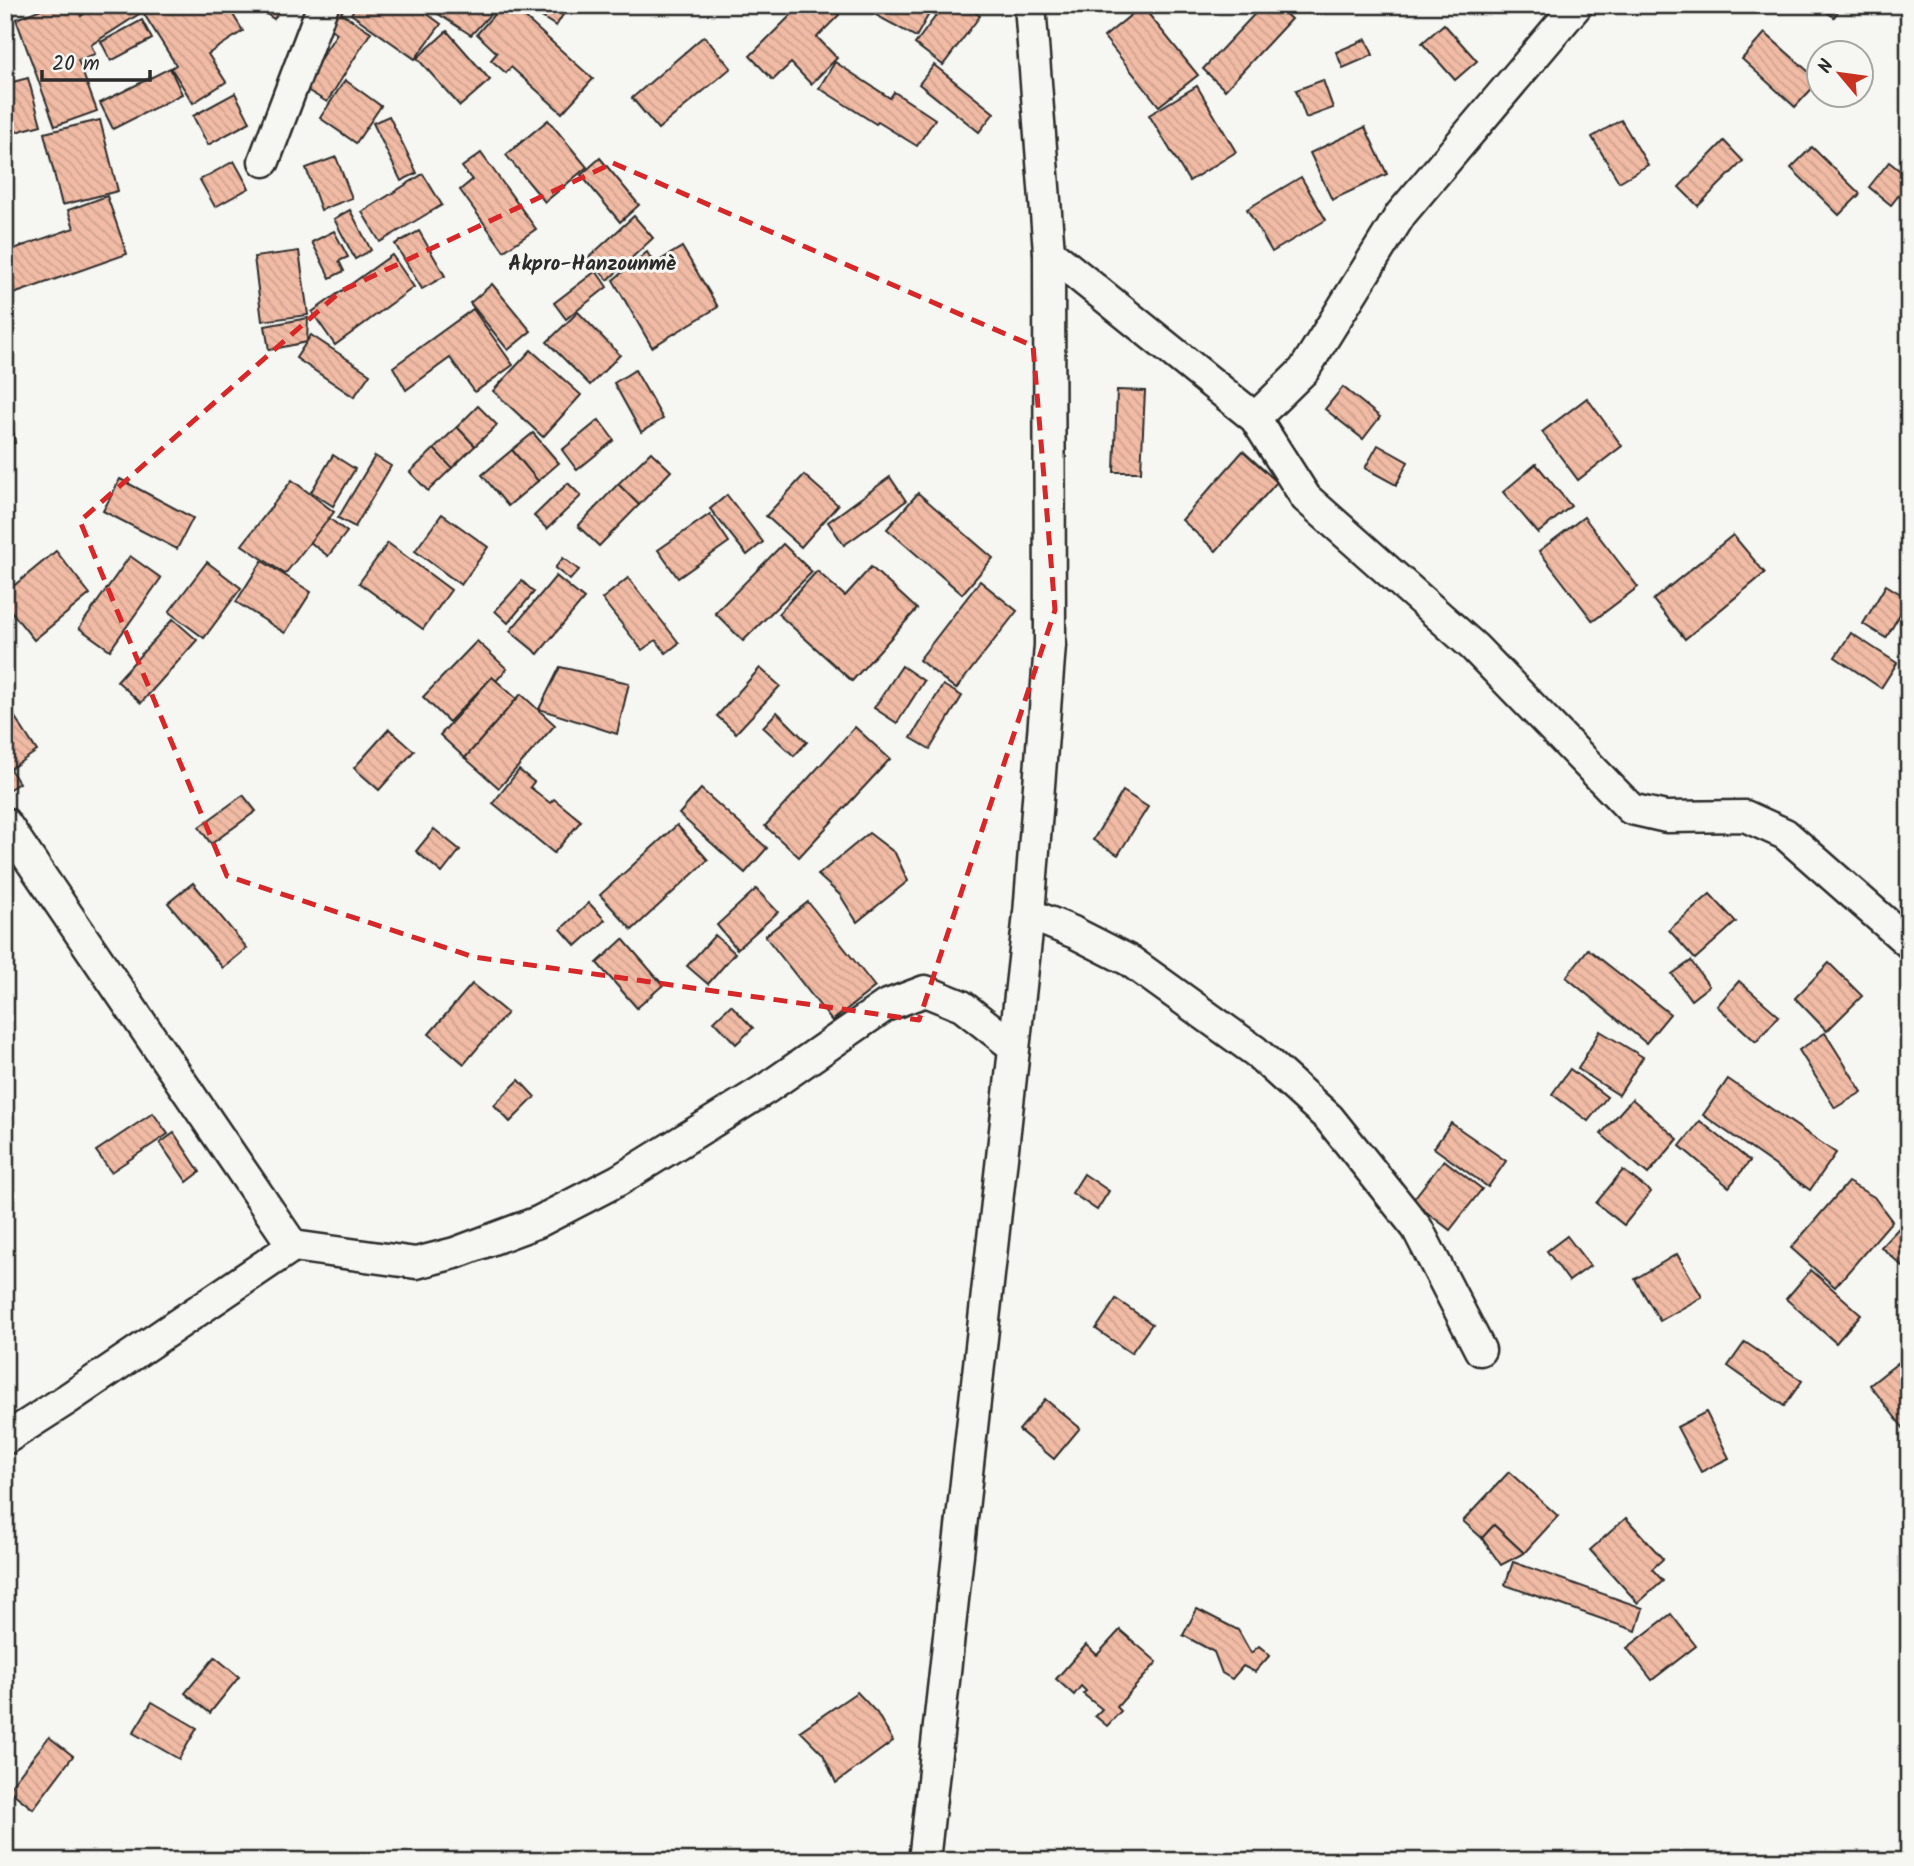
<svg xmlns="http://www.w3.org/2000/svg" width="1914" height="1866" font-family="Kalam,sans-serif">
<style>
.building{fill:url(#building-back-hatch);stroke:#2b2b2b;stroke-width:2}
.lines{fill:none;stroke-linecap:round;stroke-linejoin:round}
.minor-casing{stroke:#2b2b2b;stroke-width:35}
.minor{stroke:#f6f6f2;stroke-width:30}
.marked{fill:none;stroke:#d62828;stroke-width:5;stroke-dasharray:14 9;stroke-linejoin:round}
.labels{text-anchor:middle;dominant-baseline:central;stroke-width:6;stroke-linejoin:round;paint-order:stroke}
.quarter-label{font-size:21px;font-weight:bold;fill:#2b2b2b;stroke:#f6f6f2}
</style>
<defs>
<pattern id="building-back-hatch" width="6" height="6" patternUnits="userSpaceOnUse" patternTransform="scale(1.75)"><rect width="6" height="6" fill="#f1bba5"/><path d="M-1 5l2 2M0 0l6 6M5-1l2 2" fill="none" stroke="#cfa18e"/></pattern>
</defs>
<rect width="100%" height="100%" fill="#f6f6f2"/>
<filter id="ink" filterUnits="userSpaceOnUse"><feTurbulence type="fractalNoise" baseFrequency=".0143" numOctaves="2"/><feDisplacementMap in="SourceGraphic" scale="14" xChannelSelector="R" yChannelSelector="G"/><feConvolveMatrix kernelMatrix="1 2 1 2 8 2 1 2 1" color-interpolation-filters="sRGB"/></filter>
<g filter="url(#ink)">
<!-- building -->
<g class="building">
<path d="M51,5H77L81,16L98,5H153L91,45L95,54L78,60L97,111L55,126L16,19Z"/>
<path d="M157,5H227L243,31L208,54L226,82L193,103L171,68L176,65L144,14Z"/>
<path d="M253,5H283L274,19Z"/>
<path d="M334,5L343,10L341,13L371,32L327,102L302,87L337,33L320,23Z"/>
<path d="M357,5H415L441,24L415,59L351,14Z"/>
<path d="M430,5H499L471,35L429,8Z"/>
<path d="M502,5H511L593,79L562,113L511,67L506,73L491,60L497,53L477,34Z"/>
<path d="M523,5H569L556,26Z"/>
<path d="M801,5H830L839,15L817,37L837,58L811,84L791,63L773,80L750,56Z"/>
<path d="M864,5H934L916,37L863,8Z"/>
<path d="M944,5H965L980,16L943,65L915,44Z"/>
<path d="M1263,5H1276L1291,19L1225,90L1203,69Z"/>
<path d="M1816,5H1842L1834,17Z"/>
<path d="M1142,6L1198,75L1159,106L1104,37Z"/>
<path d="M142,20L152,39L111,61L101,42Z"/>
<path d="M1444,24L1477,61L1455,80L1422,43Z"/>
<path d="M447,31L490,80L460,106L417,58Z"/>
<path d="M1765,33L1819,81L1795,107L1742,59Z"/>
<path d="M704,36L731,68L658,129L632,98Z"/>
<path d="M1366,39L1373,55L1343,68L1336,52Z"/>
<path d="M835,62L890,98L894,92L935,119L917,146L878,122L876,124L819,88Z"/>
<path d="M934,65L994,113L979,132L919,84Z"/>
<path d="M170,68L182,94L113,129L100,103Z"/>
<path d="M28,78L41,125L5,135V84Z"/>
<path d="M345,80L381,106L356,143L320,118Z"/>
<path d="M1323,80L1333,108L1306,118L1296,90Z"/>
<path d="M1197,86L1236,152L1189,181L1149,115Z"/>
<path d="M235,93L250,122L208,145L193,116Z"/>
<path d="M389,116L417,173L401,181L373,123Z"/>
<path d="M100,120L118,191L62,205L44,133Z"/>
<path d="M548,120L587,167L545,202L506,155Z"/>
<path d="M1621,120L1648,165L1619,182L1592,137Z"/>
<path d="M1365,127L1387,174L1332,200L1310,153Z"/>
<path d="M1724,141L1743,161L1698,206L1679,187Z"/>
<path d="M1812,147L1860,194L1839,215L1791,168Z"/>
<path d="M481,153L536,229L504,251L460,190L472,180L462,167Z"/>
<path d="M336,157L352,198L321,210L306,168Z"/>
<path d="M600,158L639,205L620,222L581,175Z"/>
<path d="M234,161L249,188L215,207L200,180Z"/>
<path d="M1889,162L1909,178V182L1891,205L1869,187Z"/>
<path d="M423,174L442,205L380,242L362,212Z"/>
<path d="M1301,177L1326,220L1272,252L1247,209Z"/>
<path d="M107,196L127,254L5,297V252L74,228L68,210Z"/>
<path d="M350,210L371,250L355,259L334,219Z"/>
<path d="M634,216L653,238L608,280L588,258Z"/>
<path d="M334,231L348,257L339,261L344,271L330,278L312,242Z"/>
<path d="M419,231L445,276L422,289L395,244Z"/>
<path d="M682,247L718,307L652,347L613,280L647,252L654,264Z"/>
<path d="M299,251L308,315L262,321L254,257Z"/>
<path d="M392,255L414,287L335,345L312,312Z"/>
<path d="M596,271L607,287L566,319L554,303Z"/>
<path d="M492,284L531,331L508,350L470,303Z"/>
<path d="M473,309L513,365L475,392L450,358L406,390L393,367Z"/>
<path d="M578,312L620,355L590,385L547,342Z"/>
<path d="M308,318L307,342L269,350L265,326Z"/>
<path d="M311,335L370,374L354,397L296,358Z"/>
<path d="M531,350L581,395L543,437L493,391Z"/>
<path d="M635,370L663,419L641,432L614,383Z"/>
<path d="M5,377L15,443L5,445Z"/>
<path d="M1343,387L1380,417L1363,439L1325,409Z"/>
<path d="M1117,390L1145,391L1141,472H1114Z"/>
<path d="M1587,398L1622,446L1578,480L1542,432Z"/>
<path d="M478,406L497,425L475,446L457,427Z"/>
<path d="M599,420L614,440L577,470L562,450Z"/>
<path d="M457,427L475,446L452,468L434,449Z"/>
<path d="M533,433L559,463L538,481L512,450Z"/>
<path d="M1378,445L1408,462L1396,485L1365,468Z"/>
<path d="M434,449L452,468L428,491L410,472Z"/>
<path d="M512,450L538,481L508,506L482,475Z"/>
<path d="M1243,451L1277,482L1216,551L1182,520Z"/>
<path d="M651,452L671,471L639,505L618,484Z"/>
<path d="M333,455L355,469L333,506L311,492Z"/>
<path d="M375,456L391,466L355,527L338,518Z"/>
<path d="M1536,464L1571,506L1538,533L1503,492Z"/>
<path d="M804,475L838,505L801,547L766,516Z"/>
<path d="M890,477L906,501L844,545L828,522Z"/>
<path d="M120,479L193,518L177,549L103,511Z"/>
<path d="M292,480L334,512L285,574L242,545Z"/>
<path d="M568,483L581,496L547,529L534,516Z"/>
<path d="M618,484L639,505L599,546L578,526Z"/>
<path d="M918,493L993,558L962,594L887,529Z"/>
<path d="M727,495L763,542L747,555L710,509Z"/>
<path d="M442,514L488,547L461,585L415,551Z"/>
<path d="M710,514L729,542L678,578L658,550Z"/>
<path d="M1584,517L1638,587L1593,621L1539,551Z"/>
<path d="M329,518L347,532L328,556L310,542Z"/>
<path d="M1733,535L1765,573L1685,639L1653,600Z"/>
<path d="M388,543L451,590L423,629L359,583Z"/>
<path d="M783,544L812,572L743,641L715,613Z"/>
<path d="M56,551L90,594L34,640L5,604V593Z"/>
<path d="M130,556L161,578L110,650L79,628Z"/>
<path d="M563,558L579,570L570,580L555,568Z"/>
<path d="M262,561L311,592L285,633L236,602Z"/>
<path d="M1909,561V583L1899,576Z"/>
<path d="M207,562L241,588L204,638L169,612Z"/>
<path d="M871,567L917,609L852,681L778,614L817,571L845,596Z"/>
<path d="M556,576L584,599L538,654L510,631Z"/>
<path d="M628,578L679,643L666,653L656,640L642,650L602,599Z"/>
<path d="M522,581L534,592L508,623L495,611Z"/>
<path d="M980,581L1017,611L956,689L919,660Z"/>
<path d="M1886,585L1909,599L1886,638L1863,624Z"/>
<path d="M173,619L197,640L141,703L117,681Z"/>
<path d="M1851,633L1897,663L1881,688L1835,657Z"/>
<path d="M477,641L507,669L496,681L492,677L449,722L423,697Z"/>
<path d="M902,666L924,681L897,723L874,708Z"/>
<path d="M560,667L629,683L617,734L539,709Z"/>
<path d="M760,668L780,686L736,733L717,716Z"/>
<path d="M1909,669V685L1901,677Z"/>
<path d="M492,677L517,699L465,758L440,735Z"/>
<path d="M943,685L962,696L930,749L911,738Z"/>
<path d="M521,694L555,725L499,788L465,758Z"/>
<path d="M5,702L37,751L10,769L19,783L5,792Z"/>
<path d="M777,712L807,742L794,756L763,727Z"/>
<path d="M855,727L890,759L799,857L765,826Z"/>
<path d="M389,729L414,751L379,790L354,768Z"/>
<path d="M519,770L534,782L530,787L550,803L554,799L581,821L554,853L493,803Z"/>
<path d="M701,789L767,848L745,873L679,814Z"/>
<path d="M1123,791L1148,807L1118,855L1093,840Z"/>
<path d="M243,795L256,811L211,844L199,827Z"/>
<path d="M677,825L708,860L632,930L600,895Z"/>
<path d="M434,829L460,850L442,873L416,851Z"/>
<path d="M869,833L895,853L908,881L857,922L840,895L818,875Z"/>
<path d="M193,883L247,948L223,968L168,903Z"/>
<path d="M756,889L778,912L737,949L717,925Z"/>
<path d="M1710,894L1736,922L1695,959L1669,930Z"/>
<path d="M808,902L875,987L832,1021L765,936Z"/>
<path d="M589,903L605,920L576,946L561,929Z"/>
<path d="M715,935L735,953L708,984L687,966Z"/>
<path d="M623,939L663,985L637,1008L597,963Z"/>
<path d="M1588,949L1670,1014L1646,1043L1566,977Z"/>
<path d="M1691,961L1709,986L1691,1000L1672,974Z"/>
<path d="M1829,963L1862,996L1827,1031L1795,998Z"/>
<path d="M1739,981L1779,1016L1756,1042L1717,1006Z"/>
<path d="M472,984L507,1013L464,1064L429,1034Z"/>
<path d="M731,1005L753,1028L736,1044L714,1021Z"/>
<path d="M1600,1031L1643,1057L1619,1095L1578,1069Z"/>
<path d="M1825,1033L1862,1092L1835,1108L1799,1050Z"/>
<path d="M1570,1069L1607,1097L1588,1121L1552,1094Z"/>
<path d="M1728,1079L1836,1153L1810,1190L1703,1115Z"/>
<path d="M519,1080L535,1097L510,1122L494,1105Z"/>
<path d="M1632,1099L1678,1139L1648,1174L1601,1134Z"/>
<path d="M153,1113L168,1134L111,1172L96,1151Z"/>
<path d="M1700,1121L1750,1161L1729,1187L1680,1146Z"/>
<path d="M1451,1123L1506,1161L1488,1187L1434,1148Z"/>
<path d="M174,1133L200,1172L187,1182L160,1143Z"/>
<path d="M1444,1160L1482,1189L1450,1230L1412,1201Z"/>
<path d="M1623,1170L1651,1192L1624,1225L1596,1203Z"/>
<path d="M1084,1174L1109,1191L1097,1210L1072,1193Z"/>
<path d="M1848,1182L1874,1197L1892,1221L1835,1287L1791,1248Z"/>
<path d="M1909,1217V1272L1881,1247Z"/>
<path d="M1567,1236L1590,1266L1569,1281L1547,1251Z"/>
<path d="M1677,1254L1702,1297L1660,1321L1635,1279Z"/>
<path d="M1811,1270L1861,1314L1836,1343L1786,1299Z"/>
<path d="M1116,1299L1152,1324L1131,1353L1096,1329Z"/>
<path d="M1745,1342L1802,1381L1784,1406L1728,1366Z"/>
<path d="M1909,1354V1427L1905,1430L1870,1385Z"/>
<path d="M1045,1399L1080,1428L1054,1459L1019,1430Z"/>
<path d="M1706,1412L1729,1458L1701,1472L1677,1427Z"/>
<path d="M1509,1472L1558,1516L1524,1553L1494,1525L1482,1538L1463,1521Z"/>
<path d="M1626,1518L1663,1559L1652,1569L1663,1581L1638,1603L1590,1550Z"/>
<path d="M1494,1525L1524,1553L1501,1565L1482,1538Z"/>
<path d="M1513,1562L1643,1608L1636,1631L1505,1585Z"/>
<path d="M1197,1609L1238,1630L1251,1653L1259,1646L1270,1655L1255,1672L1243,1666L1232,1679L1222,1673L1214,1652L1183,1635Z"/>
<path d="M1671,1614L1696,1646L1652,1680L1627,1648Z"/>
<path d="M1120,1630L1157,1662L1117,1707L1121,1711L1107,1726L1095,1716L1102,1709L1083,1694L1086,1691L1081,1686L1074,1695L1056,1679L1086,1645L1097,1655Z"/>
<path d="M215,1657L239,1677L210,1713L185,1693Z"/>
<path d="M857,1692L877,1713L893,1741L836,1783L823,1754L800,1731Z"/>
<path d="M152,1702L197,1728L179,1759L133,1733Z"/>
<path d="M49,1737L73,1756L33,1809L8,1789Z"/>
</g>
<g class="lines">
<defs>
<g id="minor">
<path d="M264,161L323,5"/>
<path d="M1049,252L1255,418L1306,498L1474,647L1631,809L1666,817L1745,816L1785,834L1909,943"/>
<path d="M1255,418L1304,370L1401,214L1577,5"/>
<path d="M5,823L293,1246"/>
<path d="M1029,914L1073,932L1130,961L1255,1051L1329,1118L1417,1228L1480,1350"/>
<path d="M5,1439L66,1400L293,1246L416,1263L455,1253L538,1222L619,1180L767,1088L885,1006L925,991L962,1006L1014,1047"/>
<path d="M924,1861L1029,914L1050,645L1049,252L1030,5"/>
</g>
</defs>
<!-- minor casing -->
<use href="#minor" class="minor-casing"/>
<!-- minor -->
<use href="#minor" class="minor"/>
</g>
</g>
<!-- marked area -->
<path class="marked" d="M613,163L1033,346L1055,610L919,1020L474,957L227,876L80,521L341,291Z"/>
<g class="labels">
<!-- quarter labels -->
<g class="quarter-label">
<text x="592" y="264">Akpro-Hanzounmè</text>
</g>
</g>
<!-- margin -->
<rect width="1914" height="1866" fill="none" stroke="#f6f6f2" stroke-width="28"/>
<rect x="14" y="14" width="1886" height="1838" fill="none" stroke="#2b2b2b" stroke-width="2.5" filter="url(#ink)"/>
<!-- north arrow -->
<g transform="translate(1840 74) rotate(299)"><circle r="33" fill="#f6f6f2" stroke="#a5a5a2" stroke-width="2"/>
<path d="M0-5L12 26L0 18L-12 26Z" fill="#c8321e"/>
<text y="-10" font-size="19" font-weight="bold" text-anchor="middle" fill="#2b2b2b">N</text>
</g>
<!-- scale -->
<path d="M42 70v10h108v-10" fill="none" stroke="#2b2b2b" stroke-width="3.5"/>
<text x="52" y="70" font-size="21" fill="#2b2b2b" stroke="#f6f6f2" stroke-width="5" paint-order="stroke">20 m</text>
</svg>
